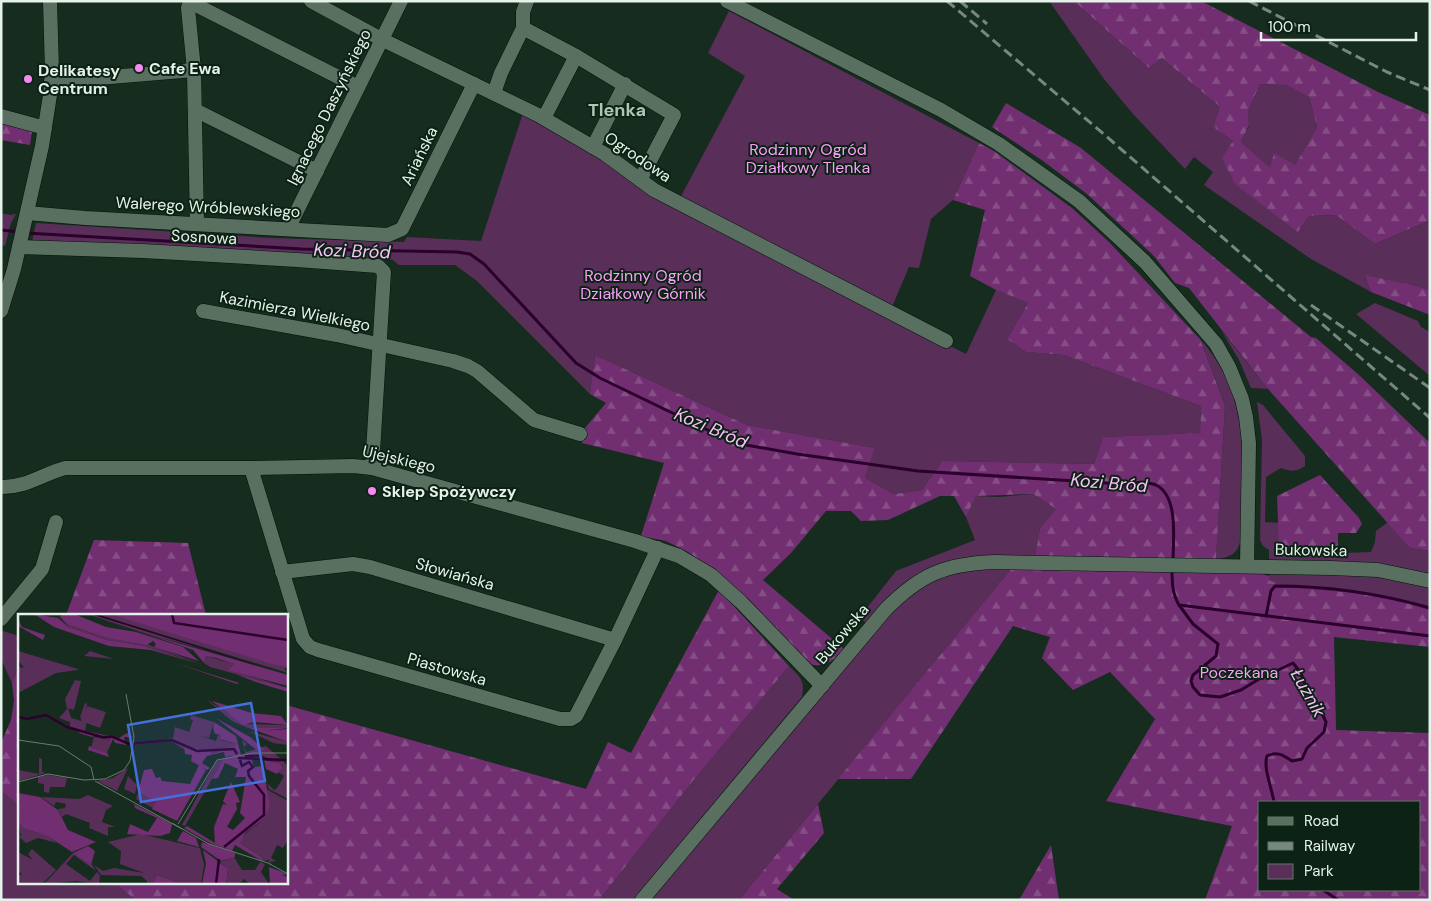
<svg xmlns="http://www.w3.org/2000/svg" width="1431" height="901" font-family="'DM Sans',sans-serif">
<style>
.green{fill:#592e59}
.forest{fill:url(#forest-firs);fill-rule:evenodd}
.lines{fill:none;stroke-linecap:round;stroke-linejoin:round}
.stream{stroke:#2c002d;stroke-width:3}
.minor-casing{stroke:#011408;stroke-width:15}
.minor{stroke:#597060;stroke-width:14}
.rail{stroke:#77897d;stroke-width:3;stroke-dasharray:10 5;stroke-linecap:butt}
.poi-dot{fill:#f38af2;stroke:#0c2215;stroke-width:2}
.labels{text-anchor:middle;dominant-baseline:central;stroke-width:4;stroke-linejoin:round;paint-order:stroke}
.poi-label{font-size:16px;font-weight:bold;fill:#e5f2e9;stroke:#0c2215;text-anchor:start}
.street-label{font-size:16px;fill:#e5f2e9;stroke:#0c2215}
.park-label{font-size:16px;fill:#fc9ffa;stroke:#0c2215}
.neighbourhood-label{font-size:18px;font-weight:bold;fill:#acc6b4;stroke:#0c2215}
.water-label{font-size:18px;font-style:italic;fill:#fac2f8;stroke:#0c2215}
.inset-river{fill:none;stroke:#2c002d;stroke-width:2.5}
.inset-road{fill:none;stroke:#697b6f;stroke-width:1}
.view{fill:#456fdb;fill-opacity:0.15;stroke:#456fdb;stroke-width:2.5}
.inset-edge{fill:none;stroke:#e5f2e9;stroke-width:2.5}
</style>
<defs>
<pattern id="forest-firs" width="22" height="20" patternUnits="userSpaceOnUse" patternTransform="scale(1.25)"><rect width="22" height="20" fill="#712f71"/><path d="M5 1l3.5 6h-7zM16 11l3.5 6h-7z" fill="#854e85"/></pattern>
</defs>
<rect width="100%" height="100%" fill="#162c1e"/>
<!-- green -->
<g class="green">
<path d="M1049,1H1074L1149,68L1162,58L1220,107L1213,127L1233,141L1298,232L1309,216L1336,215L1375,244L1430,220V290L1413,285L1364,276L1371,292L1311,259L1204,185L1213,172L1194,157L1185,169L1133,114L1104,79Z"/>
<path d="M729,11L979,143L953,200L931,219L919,268L909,267L892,307L680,198L745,76L708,53Z"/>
<path d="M1260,84L1286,85L1309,97L1317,127L1295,165L1270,169L1241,142L1249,126L1248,111Z"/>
<path d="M523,113L610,162L651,194L966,354L996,290L1028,303L1007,339L1026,352L1064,355L1201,406L1200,433L1103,437L1094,464L942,461L922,490L894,494L865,478L875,448L747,425L595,355L590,394L477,281L455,265H399L393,260L355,257L32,242L36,223L271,238L404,242L407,237L481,241Z"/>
<path d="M1,213L10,215L16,214L11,223L5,246L1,245Z"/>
<path d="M1375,303L1418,321L1421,327L1430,332V376L1356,314Z"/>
<path d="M1221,330L1268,389L1251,388L1239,360Z"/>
<path d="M1200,339C1253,398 1242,463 1242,537C1237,554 1233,556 1216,560L1225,406Z"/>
<path d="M1257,402L1263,405L1305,456V466C1296,472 1291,472 1281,468L1266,477L1265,522L1279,523V546L1312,547L1314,554L1371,552L1375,542L1376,531L1388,522L1410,548L1430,551V611L1346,592L1286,587L1269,580V550L1263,546L1260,540L1262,440Z"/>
<path d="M1033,494L1056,509L1040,528L1035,556L963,558L938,565L925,570L867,623L859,618L896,571L975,540L966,517L976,496L999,497Z"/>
<path d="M1012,568L739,900H652L717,817L891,611L928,582L965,569Z"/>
<path d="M3,631L19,636V666L12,683L1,659V633Z"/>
<path d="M789,666C801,678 805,680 802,697L633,900H599L692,782Z"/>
<path d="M1,791L19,805V882H114L135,900H1Z"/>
</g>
<!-- forest -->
<g class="forest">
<path d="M1074,1H1201L1378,92L1430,115V220L1375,244L1336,215L1309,216L1298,232L1235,184L1222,158L1233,141L1213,127L1220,107L1162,58L1149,68ZM1260,84L1286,85L1309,97L1317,127L1295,165L1274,153L1270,168L1241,142L1249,125L1248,111Z"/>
<path d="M1006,103L1081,148L1311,337L1316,338L1359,375L1430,443V551L1410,548L1268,389L1189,288L1175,283L1154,256L1087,194L1043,161L992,127Z"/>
<path d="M1,121L32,131L30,145L1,140Z"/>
<path d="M979,143L994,151L1072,208L1109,242L1200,339L1225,406L1216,560L1035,556L1040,528L1056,509L1033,494L976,496L966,517L954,496H940L888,520L861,521L851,511H826L791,553L763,580L844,649C834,661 825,668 808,664L719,574L688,552L666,541L641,536L664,463L582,443L585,428L606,403L590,394L595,355L747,425L875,448L865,478L894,494L922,490L942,461L1094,464L1103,437L1200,433L1201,406L1064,355L1026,352L1007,339L1028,303L996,290L970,276L985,210L953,200Z"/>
<path d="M1364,275L1413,285L1430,290V315L1371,292Z"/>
<path d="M1320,475L1359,518L1362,524L1356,533H1338V546H1279L1277,496Z"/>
<path d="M94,540L188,543L206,615H66Z"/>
<path d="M1012,568L1256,572L1269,576V580L1286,587L1346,592L1400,600L1430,611V647L1334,637L1336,730L1430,733V900H1205L1232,826L1106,801L1155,719L1110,672L1073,690L1042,658L1050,637L1013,626L911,779H838ZM1260,802H1420V890H1260Z"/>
<path d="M719,590L789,666L692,782L599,900H135L114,882H286V705L586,789L608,742L631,753Z"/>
<path d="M19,666V805L1,791V743L11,720L14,701L12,683Z"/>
<path d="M818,804L824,833L777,889L794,900H739Z"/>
<path d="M1051,845L1059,900H1019Z"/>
</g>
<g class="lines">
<!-- stream -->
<g class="stream">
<path d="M1,230L20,232"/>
<path d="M26,233L302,249L457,252L470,254L484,264L576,363L600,378L722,437L746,445L797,454L918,471L1122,484C1133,483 1146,481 1156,485C1179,496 1173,541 1173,561"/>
<path d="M1172,568C1172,582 1172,593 1179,605L1430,636"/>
<path d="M1179,605L1193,624L1218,644L1216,656L1193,675L1191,681L1193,687L1200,695L1220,697L1241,690L1259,679L1293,663L1301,673L1307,691L1317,703L1326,722L1324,732L1307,748L1302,759L1292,761C1283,755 1277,751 1267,756C1263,768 1272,789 1274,802"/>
<path d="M1266,616L1271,591L1275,586C1329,586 1378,593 1430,608"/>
<path d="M1323,890L1338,900"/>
</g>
<defs>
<g id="minor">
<path d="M190,1L188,8L194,70L197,224"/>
<path d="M311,1L381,39L538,115L605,154L654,190L946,341"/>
<path d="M727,1L941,110L999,144L1079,201L1145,262L1216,344L1229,367L1242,399L1246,417L1249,443L1247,566"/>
<path d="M190,2L358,87"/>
<path d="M523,28L576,56L674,115L640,180"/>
<path d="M51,82L194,70"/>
<path d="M494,93L501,73L523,28V12L527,1"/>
<path d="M195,110L317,171"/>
<path d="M1,116L45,128"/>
<path d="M544,118L576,56"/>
<path d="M593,147L625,84"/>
<path d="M27,213L85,218L388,235L402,229L474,84"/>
<path d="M288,229L401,1"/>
<path d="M19,247L143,251L297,260L378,266L384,272L372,468"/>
<path d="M1,311L14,269L42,146L50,95L52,71L50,1"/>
<path d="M203,311L337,335L453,361L468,366L477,371L534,420L580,434"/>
<path d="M251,468L303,639L310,647L318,650L560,719H571L576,716L615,640L658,548"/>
<path d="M1,487C25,488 43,474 65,468H251L353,466L372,468L635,541L679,556L711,575L741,602L822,686"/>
<path d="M282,572L353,564L370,567L615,640"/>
<path d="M1,619L42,569L56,522"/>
<path d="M642,900L886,609C921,574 945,564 994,562L1331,568L1378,570L1430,581"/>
</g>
</defs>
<!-- minor casing -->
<use href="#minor" class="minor-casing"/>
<!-- minor -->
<use href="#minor" class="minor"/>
<!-- rail -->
<g class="rail">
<path d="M947,1L1106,136L1430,418"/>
<path d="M960,1L987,24"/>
<path d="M1249,1L1387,72L1430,90"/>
<path d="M1311,305L1430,388"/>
</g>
</g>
<!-- markers -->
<g class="poi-dot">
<circle cx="139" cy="68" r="5"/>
<circle cx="28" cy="79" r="5"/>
<circle cx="372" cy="491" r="5"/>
</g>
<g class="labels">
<!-- poi labels -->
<g class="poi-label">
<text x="149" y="68">Cafe Ewa</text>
<text x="38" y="70">Delikatesy<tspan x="38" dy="18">Centrum</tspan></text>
<text x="382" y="491">Sklep Spożywczy</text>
</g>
<!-- street labels -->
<g class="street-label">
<text transform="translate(329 107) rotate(-64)">Ignacego Daszyńskiego</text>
<text transform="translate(419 156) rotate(-64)">Ariańska</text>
<text transform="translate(638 157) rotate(34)">Ogrodowa</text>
<text transform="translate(208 207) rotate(3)">Walerego Wróblewskiego</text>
<text transform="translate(204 237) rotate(3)">Sosnowa</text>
<text transform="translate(295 311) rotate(11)">Kazimierza Wielkiego</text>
<text transform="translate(399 459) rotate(13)">Ujejskiego</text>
<text transform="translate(1311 550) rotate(1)">Bukowska</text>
<text transform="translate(455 574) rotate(16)">Słowiańska</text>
<text transform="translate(842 634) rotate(-50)">Bukowska</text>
<text transform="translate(447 669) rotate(16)">Piastowska</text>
</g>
<!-- park labels -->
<g class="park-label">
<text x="808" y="149">Rodzinny Ogród<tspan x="808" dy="18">Działkowy Tlenka</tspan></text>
<text x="643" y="275">Rodzinny Ogród<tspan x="643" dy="18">Działkowy Górnik</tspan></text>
<text x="1239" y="672">Poczekana</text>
</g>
<!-- neighbourhood labels -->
<g class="neighbourhood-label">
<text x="617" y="110">Tlenka</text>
</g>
<!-- water labels -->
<g class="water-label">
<text transform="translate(352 251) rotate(2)">Kozi Bród</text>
<text transform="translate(711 428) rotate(23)">Kozi Bród</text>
<text transform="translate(1109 483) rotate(5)">Kozi Bród</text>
<text transform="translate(1308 693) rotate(61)">Łużnik</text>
</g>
</g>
<!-- overview -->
<g transform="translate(18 614)">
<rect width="270" height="270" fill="#162c1e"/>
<path d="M69,0H73L201,39L129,20ZM78,0H91L270,53L266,55L270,59ZM42,3L51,11L89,24L128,30L182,49L126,32L89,26L50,13ZM0,37L60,55V56L38,59L0,79V53L6,54L0,46ZM72,37L96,45L66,42ZM188,42L216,50L211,55L270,74L192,53L186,49ZM57,66L63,67L56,96L50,94L53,104L64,107L62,103L67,89L69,90L66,102L69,105L67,117L61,118L31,103L52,113V108L41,104L49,95L47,85ZM188,85L226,110L270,111V114H230L214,107ZM173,101L196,108L191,124L171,118L175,106L172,105ZM157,113L198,127L200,121H203V126L220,130L194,140L192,136L167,132V136L153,127L116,131L155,124ZM231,117L270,128V131L255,129ZM224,126L229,130L226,133L228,138L248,132L263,145L257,148L265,147L270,153V185L251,175L249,169L256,176L259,174L266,162L260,158L265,152L245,142H228ZM21,144L24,145V158L28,159L0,167V151L1,156L21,160ZM206,144L167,212L164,211L198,148ZM110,154L99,177L79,167L95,164ZM30,161L49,164L47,173H32L31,179L26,178V170L20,169V163ZM110,162L119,171L117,180L106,175ZM248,175L270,187V226L265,234L259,231L253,244L258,247L252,248L255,252L251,249V246L244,247L245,244L222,229L221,225L247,204L252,193ZM120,178L138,188L135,194L118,185ZM70,181L95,192L88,196L84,208L97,213H90V222L71,214L72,209L48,200L44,203L40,195L47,194L48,190L38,188L36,192L23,183L61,185ZM0,207L5,214L31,223L39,229L20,224L8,229L0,222H3ZM123,220L182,234L186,251L183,270H163L139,261L134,270H129V267L123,262L83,261L76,251L85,257L96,254L126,259L102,250L103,237L90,228ZM14,235L38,256L24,270H0V261H4L0,255V238L15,246L10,240ZM55,239L73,249L78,257L56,241L48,250L72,267L79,258L82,262L81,270L58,267L26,270ZM216,243L224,256H237L242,248L247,250L243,258L251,270H232L226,265L221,270L208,269L210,256L202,248Z" fill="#592e59"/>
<path d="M16,0L40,4L50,13L89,26L126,32L185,51L133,36L91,32L36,13ZM44,0H56L88,13L118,18L165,33L181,47L136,33L138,30L135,27L129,31L89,24L51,11L42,3ZM91,0H270V53L254,50ZM0,5L4,13L27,21L25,26L0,12ZM129,20L270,61V72L210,56L216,50L198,44L188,42L186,49L175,36ZM157,49L221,69L219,70ZM217,60L270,74V78L241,69ZM194,87L234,99L263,102L270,111L236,108L225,111ZM198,104L232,123L247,136L240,137ZM196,108L218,122L223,141L207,143L206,138L189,142L184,149L192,154L189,156L173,147L174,141L167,140L166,132L192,136L194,140L219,130L202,125L203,121L197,120L195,114ZM231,114H270L245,117L270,115V128ZM62,116L101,124L109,119L115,123H106L108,131L97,129L95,125L89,138L91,143L70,136L71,132L86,136L93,126L78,121L74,123L61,119ZM227,141L243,142V145L234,146L236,153L245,152L252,193L247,204L227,219L222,229L245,244L244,247L217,231L214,237L192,229L166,214L169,212L197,229L196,213L205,190L209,191L205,187L213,168L222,188L218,189L219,195L209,213L215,216L227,204L222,199L228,163H217L220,155L207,149L200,164L194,165L206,144ZM246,146L261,149L265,153L259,160L248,155ZM181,151L188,156L159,207L134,195L138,188L120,178L126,156L134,155L138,164L142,163L144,167L172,170ZM0,179L22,183L40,196L50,216L78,228L54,238L31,223L5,214L0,207ZM116,190L154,210L152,219L142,222L109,220L112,210L130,218L139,204L117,194ZM165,217L178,224L181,233L159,227ZM184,228L217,239V243L203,247L183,233ZM70,232L77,237L73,251L55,239ZM185,236L210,255L208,269L214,270H184L188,250ZM251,253L270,260L264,261L270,263V270H252ZM139,261L163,270H134Z" fill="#712f71"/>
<path d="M162,231L182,238L186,251L183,264L154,256Z" fill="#592e59"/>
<path d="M69,92L88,98L82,114L68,109L65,102ZM76,123L93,126L89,139L73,134Z" fill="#592e59"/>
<path d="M73,0H78L270,61L98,8Z" fill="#2c002d"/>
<path class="inset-river" d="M154,0L156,9L270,26M0,103L9,105L28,101L49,113L84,123H95L111,130L154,126L179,137L216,135L219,140M220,144L270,146M228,145V142H242M206,233L246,201V181L231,162L230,157L235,153L231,148L224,152L222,146M198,270L201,245"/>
<path class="inset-road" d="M0,126L41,132L73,153L76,166M77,167L164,215M0,168L30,160L66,166L87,165L106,156L112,147L116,123L108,80M154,209L191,230L250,249L270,260M160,210L199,146L235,139H270"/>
<path class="view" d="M233,89L247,167L123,188L110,111Z"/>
<rect width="270" height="270" class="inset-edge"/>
</g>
<!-- border -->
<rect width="1431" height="901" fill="none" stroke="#e5f2e9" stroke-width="5"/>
<!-- legend -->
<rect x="1258" y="801" width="162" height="90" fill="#0c2215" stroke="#63756a"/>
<rect x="1268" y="817" width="25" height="8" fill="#597060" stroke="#63756a"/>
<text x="1304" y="826" font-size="15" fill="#e5f2e9">Road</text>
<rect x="1268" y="842" width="25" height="8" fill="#77897d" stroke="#63756a"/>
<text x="1304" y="851" font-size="15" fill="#e5f2e9">Railway</text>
<rect x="1268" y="864" width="25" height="15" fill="#592e59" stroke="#63756a"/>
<text x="1304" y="876" font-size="15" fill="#e5f2e9">Park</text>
<!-- scale -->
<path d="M1261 32v8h155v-8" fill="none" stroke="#e5f2e9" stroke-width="2.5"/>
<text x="1268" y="32" font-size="15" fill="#e5f2e9" stroke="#0c2215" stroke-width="4" paint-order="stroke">100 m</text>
</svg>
